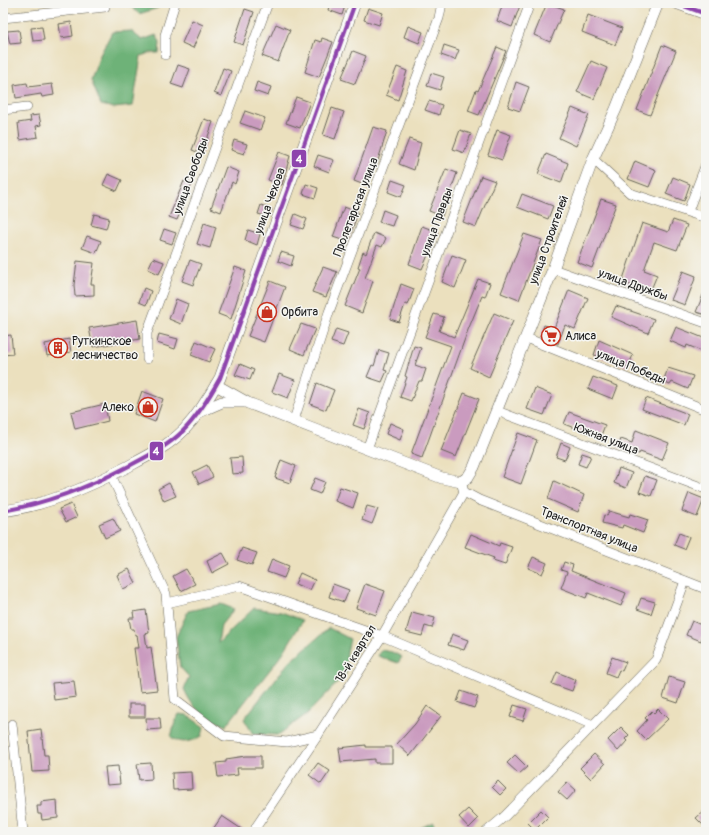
<svg xmlns="http://www.w3.org/2000/svg" width="709" height="835" font-family="Pangolin,sans-serif">
<style>
.forest{fill:#6eb278;stroke:#45674a}
.building{fill:#ca9bbf}
.lines{fill:none;stroke-linecap:round;stroke-linejoin:round}
.minor-casing{stroke:#646155;stroke-width:10}
.tertiary-casing{stroke:#646155;stroke-width:12}
.minor{stroke:#fff;stroke-width:9}
.tertiary{stroke:#fff;stroke-width:11}
.bus-1-casing{stroke:#f6f6f2;stroke-width:7}
.bus-1{stroke:#8e44ad;stroke-width:4}
.labels{text-anchor:middle;dominant-baseline:central;stroke-width:3;stroke-linejoin:round;paint-order:stroke}
.street-label{font-size:12px;fill:#1c1c1c;stroke:#f6f6f2}
.poi-label{font-size:12px;fill:#1c1c1c;stroke:#f6f6f2;text-anchor:start}
.line-badge{stroke:#f6f6f2;stroke-width:1.5}
.badge-label{font-size:11px;text-anchor:middle;font-weight:bold;fill:#fff}
</style>
<rect width="100%" height="100%" fill="#f6f6f2"/>
<filter id="ink" filterUnits="userSpaceOnUse"><feTurbulence type="fractalNoise" baseFrequency=".025" numOctaves="2"/><feDisplacementMap in="SourceGraphic" scale="8" xChannelSelector="R" yChannelSelector="G"/><feConvolveMatrix kernelMatrix="1 2 1 2 8 2 1 2 1" color-interpolation-filters="sRGB"/></filter>
<filter id="wash" filterUnits="userSpaceOnUse"><feTurbulence type="fractalNoise" baseFrequency=".012" numOctaves="4" result="noise"/><feDisplacementMap in="SourceGraphic" scale="16" xChannelSelector="R" yChannelSelector="G"/><feGaussianBlur stdDeviation="0.9" result="paint"/><feColorMatrix in="noise" values="0 0 0 0 0 0 0 0 0 0 0 0 0 0 0 0 0 1.4 0 .05"/><feComposite in="paint" operator="in"/></filter>
<g filter="url(#wash)">
<rect width="100%" height="100%" fill="#ebe0be"/>
<!-- forest -->
<g class="forest">
<path d="M127,3H160L158,8L139,14Z"/>
<path d="M131,31L142,40L156,35L160,42L159,53H149L141,56L133,106L114,108L101,105L91,80L100,55L112,32Z"/>
<path d="M221,604L234,609L221,625L218,643L254,608L281,612L303,620L283,653L226,726C204,716 195,713 184,689L189,677L180,667L176,637L188,611Z"/>
<path d="M329,628L350,639L347,652L346,674L307,714L278,735L253,734L244,719L289,662Z"/>
<path d="M381,650L392,652L402,657L398,663L378,656Z"/>
<path d="M179,714L187,715L204,727L202,736C190,742 182,745 171,737L175,722Z"/>
<path d="M433,822L436,832H406L416,830Z"/>
</g>
<g id="blocks">
<!-- building -->
<g class="building">
<path d="M330,3H346L342,15L328,10Z"/>
<path d="M503,3H521L512,27L497,21Z"/>
<path d="M547,3L564,9L550,42L534,35Z"/>
<path d="M368,8L383,13L379,25L364,20Z"/>
<path d="M245,9L254,12L243,45L234,42Z"/>
<path d="M588,15L622,28L615,45L582,32Z"/>
<path d="M192,20L203,25L193,48L182,43Z"/>
<path d="M71,22L73,36L61,38L59,24Z"/>
<path d="M276,24L290,30L278,62L262,56Z"/>
<path d="M408,26L423,32L419,43L404,37Z"/>
<path d="M42,27L44,40L33,41L31,28Z"/>
<path d="M19,30L21,43L10,44L7,31Z"/>
<path d="M322,38L333,42L319,77L305,72L315,40L321,42Z"/>
<path d="M444,45L459,50L455,60L441,55Z"/>
<path d="M662,45L676,51L650,115L637,110Z"/>
<path d="M497,47L506,51L479,115L468,111L476,90L478,91Z"/>
<path d="M353,51L366,56L355,84L341,79Z"/>
<path d="M591,61L607,68L594,99L577,92Z"/>
<path d="M178,65L190,69L183,88L171,84Z"/>
<path d="M397,67L407,71L398,100L386,95Z"/>
<path d="M223,68L231,71L221,96L214,93Z"/>
<path d="M431,73L444,77L440,90L427,86Z"/>
<path d="M257,82L271,87L268,96L254,91Z"/>
<path d="M516,82L529,87L520,111L508,107Z"/>
<path d="M27,83L28,87L52,84L54,95L42,97L41,94L16,98L14,85Z"/>
<path d="M296,97L310,102L300,128L286,123Z"/>
<path d="M429,101L442,105L439,115L425,110Z"/>
<path d="M332,108L344,112L335,139L323,135Z"/>
<path d="M572,108L589,115L576,146L559,138Z"/>
<path d="M245,111L265,118L260,130L240,123Z"/>
<path d="M39,115L41,125L36,126L38,137L20,140L18,123L31,121L30,116Z"/>
<path d="M204,119L213,122L202,154L192,150Z"/>
<path d="M373,127L387,131L377,164L375,163L367,186L354,181Z"/>
<path d="M460,130L471,134L464,153L453,149Z"/>
<path d="M497,130L511,135L502,160L488,155Z"/>
<path d="M409,139L421,143L414,170L399,164Z"/>
<path d="M234,140L247,144L244,154L231,150Z"/>
<path d="M279,152L290,156L282,185L268,180Z"/>
<path d="M546,154L568,163L561,183L538,174Z"/>
<path d="M318,155L334,160L329,172L314,166Z"/>
<path d="M635,161L656,170L649,187L628,179Z"/>
<path d="M226,167L239,172L235,184L232,182L221,212L211,208Z"/>
<path d="M446,169L457,173L442,216L429,211Z"/>
<path d="M108,174L122,180L117,191L103,185Z"/>
<path d="M481,176L495,181L476,227L463,222Z"/>
<path d="M673,177L690,184L684,201L666,194Z"/>
<path d="M392,180L406,185L401,197L388,192Z"/>
<path d="M184,181L192,184L177,220L169,217Z"/>
<path d="M306,184L318,188L315,198L303,194Z"/>
<path d="M522,194L553,206L548,219L517,207Z"/>
<path d="M601,199L616,204L592,268L577,262Z"/>
<path d="M261,205L272,209L269,217L258,214Z"/>
<path d="M344,207L358,212L348,242L333,237Z"/>
<path d="M383,210L396,215L392,226L379,222Z"/>
<path d="M94,214L109,218L106,229L91,225Z"/>
<path d="M295,214L307,219L303,229L291,225Z"/>
<path d="M673,220L687,225L677,250L654,242L644,270L657,275L650,292L622,282L642,223L668,232Z"/>
<path d="M204,223L216,227L210,248L197,244Z"/>
<path d="M422,226L438,232L422,269L409,264Z"/>
<path d="M164,229L176,233L172,244L160,240Z"/>
<path d="M248,230L260,234L257,245L245,240Z"/>
<path d="M374,233L386,238L382,247L377,245L365,278L373,281L362,313L345,306L360,268L358,267L363,252L366,254Z"/>
<path d="M524,234L542,240L519,300L501,293Z"/>
<path d="M87,236L101,241L96,253L82,248Z"/>
<path d="M281,252L294,256L291,266L278,261Z"/>
<path d="M452,255L466,260L455,288L442,282Z"/>
<path d="M153,258L164,262L159,274L148,269Z"/>
<path d="M190,260L201,264L193,285L182,281Z"/>
<path d="M77,261L94,263L91,284H94V295L75,296L74,285Z"/>
<path d="M235,267L246,271L231,319L218,314Z"/>
<path d="M323,267L337,272L326,297L312,292Z"/>
<path d="M683,271L696,276L685,305L671,300Z"/>
<path d="M478,279L490,283L485,297L482,296L468,330L422,458L411,454L451,346L425,337L434,314L444,317L439,331L454,337Z"/>
<path d="M270,281L285,287L264,342L248,336Z"/>
<path d="M401,284L414,289L408,305L405,304L399,322L390,319Z"/>
<path d="M144,288L151,291L146,305L139,302Z"/>
<path d="M706,288V315L696,312Z"/>
<path d="M569,290L588,298L575,329L565,325L558,344L540,337L544,325L554,328Z"/>
<path d="M176,299L188,304L181,324L169,319Z"/>
<path d="M616,306L654,319L648,333L611,317Z"/>
<path d="M494,313L513,321L489,377L470,368Z"/>
<path d="M137,320L140,339L93,347L89,328Z"/>
<path d="M301,324L315,329L304,355L290,349Z"/>
<path d="M676,327L706,339V353L687,345L686,348L670,341Z"/>
<path d="M336,329L348,333L343,346L331,342Z"/>
<path d="M159,334L178,339L175,349L157,343Z"/>
<path d="M11,335L13,354L3,355V336Z"/>
<path d="M69,339L71,352L47,356L45,344Z"/>
<path d="M599,340L633,355L628,367L594,355Z"/>
<path d="M196,341L215,349L209,362L191,355Z"/>
<path d="M414,346L421,348L415,365L426,369L422,381H419L411,401L400,397L407,377L405,376Z"/>
<path d="M379,350L389,353L384,370L387,371L382,382L367,377L372,365L374,366Z"/>
<path d="M240,364L254,370L250,380L235,375Z"/>
<path d="M668,368L693,376L688,389L672,382L670,385L663,382Z"/>
<path d="M279,374L295,380L288,398L272,392Z"/>
<path d="M593,377L618,386L613,399L588,389Z"/>
<path d="M317,383L334,390L326,410L310,404Z"/>
<path d="M535,388L552,395L544,415L527,409Z"/>
<path d="M142,391L163,399L155,422L134,414Z"/>
<path d="M464,393L479,399L456,457L441,451Z"/>
<path d="M646,398L688,414L684,425L642,409Z"/>
<path d="M105,404L108,421L75,429L71,412Z"/>
<path d="M359,409L370,413L364,429L353,425Z"/>
<path d="M569,412L605,425L600,438L564,424Z"/>
<path d="M390,423L404,429L400,440L386,434Z"/>
<path d="M636,430L669,443L662,460L640,452L639,454L618,447L621,439L632,443Z"/>
<path d="M518,433L537,440L521,484L502,477Z"/>
<path d="M561,443L570,447L565,460L556,457Z"/>
<path d="M582,453L591,456L586,467L578,464Z"/>
<path d="M242,457L243,473L232,474L230,458Z"/>
<path d="M281,460L296,466L290,483L275,478Z"/>
<path d="M207,465L213,477L199,484L193,472Z"/>
<path d="M619,468L632,473L626,488L614,483Z"/>
<path d="M645,476L657,480L651,496L639,492Z"/>
<path d="M315,478L325,482L320,494L310,490Z"/>
<path d="M554,481L584,495L578,512L548,499Z"/>
<path d="M169,483L176,496L164,501L158,489Z"/>
<path d="M340,487L358,493L353,508L335,501Z"/>
<path d="M689,493L704,499L697,517L682,511Z"/>
<path d="M71,504L77,517L66,522L59,509Z"/>
<path d="M367,506L378,509L372,524L362,520Z"/>
<path d="M609,511L629,517L630,514L648,520L643,533L623,525L622,528L602,523L604,515L607,516Z"/>
<path d="M113,518L120,531L105,538L99,524Z"/>
<path d="M679,533L689,537L684,549L674,545Z"/>
<path d="M471,534L499,546L500,543L512,547L505,565L493,561L494,558L465,547Z"/>
<path d="M242,548L257,553L252,565L237,560Z"/>
<path d="M223,553L229,564L212,573L207,561Z"/>
<path d="M533,557L547,563L542,574L528,568Z"/>
<path d="M272,559L289,566L284,578L267,572Z"/>
<path d="M564,562L573,565L571,571L626,593L621,606L588,593L586,598L561,588L567,572L561,570Z"/>
<path d="M129,569L136,583L123,589L117,575Z"/>
<path d="M186,569L195,584L181,591L173,576Z"/>
<path d="M300,573L315,580L310,590L295,584Z"/>
<path d="M333,584L349,590L344,602L329,597Z"/>
<path d="M365,584L385,591L376,615L356,608Z"/>
<path d="M641,598L655,602L651,614L637,609Z"/>
<path d="M146,610L149,633L145,634L147,648L151,647L157,690L140,692L134,648H139L137,635H135L134,629H131L129,618H134L133,612Z"/>
<path d="M412,612L435,618L432,628L425,626L422,636L406,632Z"/>
<path d="M692,621L706,627L701,641L686,635Z"/>
<path d="M452,634L468,640L464,650L448,645Z"/>
<path d="M612,657L626,662L622,671L619,670L616,677L606,673Z"/>
<path d="M557,672L576,680L572,691L552,684Z"/>
<path d="M669,677L685,682L678,703L663,698Z"/>
<path d="M74,681L76,697L54,700L52,683Z"/>
<path d="M461,691L478,697L474,708L457,702Z"/>
<rect x="129" y="704" width="16" height="13"/>
<path d="M514,705L527,709L523,721L510,717Z"/>
<path d="M427,706L441,716L410,756L397,744L415,724Z"/>
<path d="M658,709L668,719L646,740L637,731L647,720L645,718L652,711L654,713Z"/>
<path d="M146,718H160L161,729L147,730Z"/>
<path d="M621,727L629,735L625,739L627,741L618,751L608,740Z"/>
<path d="M41,729L44,755H48L49,771L32,772L28,731Z"/>
<path d="M366,745V747H392V763H375V759L341,762L339,748Z"/>
<path d="M594,754L605,764L591,779L580,768Z"/>
<path d="M515,755L527,767L519,774L507,763Z"/>
<path d="M246,756H261V768H237L238,775L218,777L216,763L226,762V759Z"/>
<path d="M151,763L152,779L139,780L137,764Z"/>
<path d="M318,763L330,771L321,784L309,775Z"/>
<path d="M118,766L120,784L107,785L105,767Z"/>
<path d="M191,772L192,789L173,790L172,773Z"/>
<path d="M498,781L506,789L500,795L492,787Z"/>
<path d="M567,782L576,790L567,800L558,792Z"/>
<path d="M57,800L58,818L42,820L41,814H38L37,806H41V802Z"/>
<path d="M468,809L478,819L469,828L459,817Z"/>
<path d="M706,809V828L696,818Z"/>
<path d="M541,810L548,817L535,830L528,823Z"/>
<path d="M222,816L246,832H211Z"/>
</g>
</g>
</g>
<g filter="url(#ink)">
<use href="#blocks" fill-opacity="0" stroke="#646155" stroke-width="1"/>
<g class="lines">
<defs>
<g id="minor">
<path d="M3,18L105,7"/>
<path d="M165,55V35L175,3"/>
<path d="M3,110L27,107"/>
<path d="M593,159L630,193L706,218"/>
<path d="M688,211L706,164"/>
<path d="M553,269L706,323"/>
<path d="M526,338L706,410"/>
<path d="M147,359V333L268,3"/>
<path d="M497,411L706,489"/>
<path d="M294,420L329,312L439,18L442,3"/>
<path d="M367,449L530,3"/>
<path d="M111,475L166,594L175,699L224,736L287,742L318,735"/>
<path d="M464,492L479,500L706,589"/>
<path d="M167,603L239,586L382,636L593,725"/>
<path d="M12,724L23,832"/>
<path d="M255,832L256,827L318,735L382,636L464,492L461,482"/>
<path d="M486,832L505,816L656,660L685,581"/>
</g>
<g id="tertiary">
<path d="M676,3L706,14"/>
<path d="M216,385L248,403L442,478L461,482L468,477L474,467L553,269L593,159L616,109L658,3"/>
<path d="M199,412L222,402H244"/>
<path d="M3,511C47,505 86,488 125,468C146,457 167,447 184,430C199,414 210,396 220,378L355,3"/>
</g>
</defs>
<!-- minor casing -->
<use href="#minor" class="minor-casing"/>
<!-- tertiary casing -->
<use href="#tertiary" class="tertiary-casing"/>
<!-- minor -->
<use href="#minor" class="minor"/>
<!-- tertiary -->
<use href="#tertiary" class="tertiary"/>
<defs>
<g id="bus-1">
<path d="M676,3L706,14"/>
<path d="M3,511C48,503 89,487 129,466C148,456 168,446 183,431C198,416 210,396 220,378L355,3"/>
</g>
</defs>
<!-- bus-1 casing -->
<use href="#bus-1" class="bus-1-casing"/>
<!-- bus-1 -->
<use href="#bus-1" class="bus-1"/>
</g>
</g>
<!-- icons -->
<defs>
<symbol id="shop-ring" viewBox="-11 -11 22 22"><circle r="9.5" fill="#f6f6f2" stroke="#c8321e" stroke-width="1.5"/><path d="M-5-2.5h2.3a2.7 3.5 0 0 1 5.4 0H5L5.5 6h-11ZM-1.5-2.5h3a1.5 2.3 0 0 0-3 0Z" fill="#c8321e"/></symbol>
<symbol id="supermarket-ring" viewBox="-11 -11 22 22"><circle r="9.5" fill="#f6f6f2" stroke="#c8321e" stroke-width="1.5"/><path d="M-6-5.5h2.5l.6 2H6L4.5 2H-2.5L-4.4-4H-6ZM-1.5 3.2a1.3 1.3 0 1 0 .1 0ZM3 3.2a1.3 1.3 0 1 0 .1 0Z" fill="#c8321e"/></symbol>
<symbol id="building-ring" viewBox="-11 -11 22 22"><circle r="9.5" fill="#f6f6f2" stroke="#c8321e" stroke-width="1.5"/><path d="M-4-6H4V6H1V3H-1V6H-4ZM-2.5-4.3h1.7v1.8h-1.7ZM.8-4.3h1.7v1.8H.8ZM-2.5-1h1.7V.8h-1.7ZM.8-1h1.7V.8H.8Z" fill="#c8321e"/></symbol>
</defs>
<g fill-rule="evenodd">
<use href="#shop-ring" x="256" y="301" width="22" height="22"/>
<use href="#supermarket-ring" x="540" y="325" width="22" height="22"/>
<use href="#building-ring" x="47" y="337" width="22" height="22"/>
<use href="#shop-ring" x="137" y="396" width="22" height="22"/>
</g>
<g class="labels">
<!-- street labels -->
<g class="street-label">
<text transform="translate(191 176) rotate(-70)">улица Свободы</text>
<text transform="translate(270 201) rotate(-70)">улица Чехова</text>
<text transform="translate(356 207) rotate(-69)">Пролетарская улица</text>
<text transform="translate(437 222) rotate(-70)">улица Правды</text>
<text transform="translate(549 240) rotate(-70)">улица Строителей</text>
<text transform="translate(633 285) rotate(20)">улица Дружбы</text>
<text transform="translate(631 367) rotate(22)">улица Победы</text>
<text transform="translate(606 439) rotate(21)">Южная улица</text>
<text transform="translate(589 530) rotate(22)">Транспортная улица</text>
<text transform="translate(356 654) rotate(-58)">18-й квартал</text>
</g>
<!-- poi labels -->
<g class="poi-label">
<text x="281" y="312">Орбита</text>
<text x="565" y="336">Алиса</text>
<text x="72" y="341">Руткинское<tspan x="72" dy="14">лесничество</tspan></text>
<text x="134" y="407" text-anchor="end">Алеко</text>
</g>
</g>
<g class="line-badge">
<rect x="291" y="149" width="16" height="19" rx="4" fill="#8e44ad"/>
<rect x="149" y="441" width="15" height="20" rx="4" fill="#8e44ad"/>
</g>
<g class="badge-label">
<text x="299" y="163">4</text>
<text x="156" y="455">4</text>
</g>
<!-- margin -->
<rect width="709" height="835" fill="none" stroke="#f6f6f2" stroke-width="16"/>
</svg>
